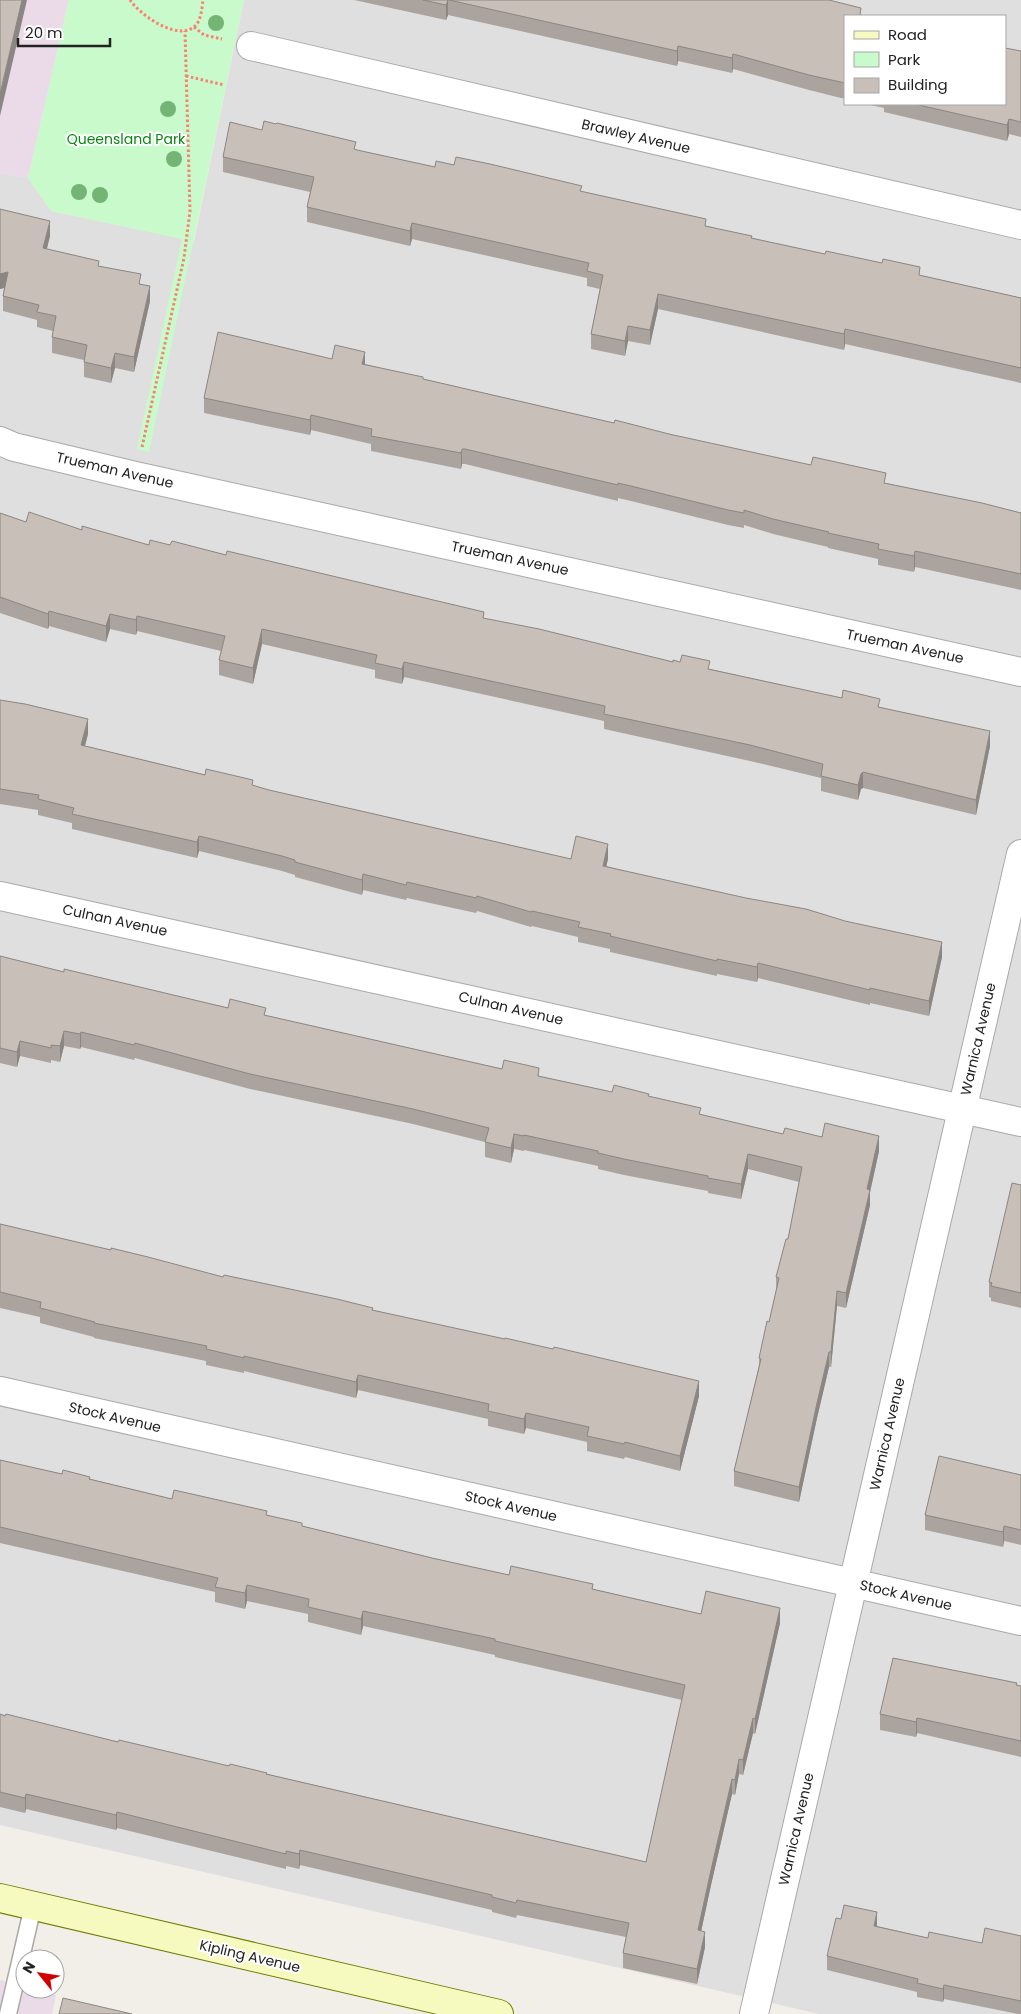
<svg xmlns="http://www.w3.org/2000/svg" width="1021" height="2014" font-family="Poppins,sans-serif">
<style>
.residential{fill:#e0dfdf;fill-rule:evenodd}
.industrial{fill:#ebdbe8}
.park{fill:#c8facc}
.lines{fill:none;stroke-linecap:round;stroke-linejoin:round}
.lane-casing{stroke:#a9a9a9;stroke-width:19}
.street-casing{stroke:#a9a9a9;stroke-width:30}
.secondary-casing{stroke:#707d05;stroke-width:30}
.path{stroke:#fa8072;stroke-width:3;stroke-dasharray:2.5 2.5;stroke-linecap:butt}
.lane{stroke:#fff;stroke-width:16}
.street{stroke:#fff;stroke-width:28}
.secondary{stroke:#f7fabf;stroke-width:28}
.tree{fill:#74b475}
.wall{fill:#aba49e}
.shaded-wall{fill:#8b8681}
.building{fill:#c7bfb8;stroke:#8b8681}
.labels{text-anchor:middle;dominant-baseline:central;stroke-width:4;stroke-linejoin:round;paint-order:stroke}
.street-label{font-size:14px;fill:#222;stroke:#fff}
.park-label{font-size:14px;fill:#0c8416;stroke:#fff}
</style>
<rect width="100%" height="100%" fill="#f2efe9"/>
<!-- residential -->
<path class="residential" d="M244,0H1021V2014H819L0,1825V173L28,178L51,211L194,241ZM845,16H1005V104H845Z"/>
<!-- industrial -->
<g class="industrial">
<path d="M0,0H69L28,178L0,173Z"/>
<path d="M0,1980L25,1987V1989H33L56,1995L52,2014H0Z"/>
</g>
<!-- park -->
<path class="park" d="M69,0H244L149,452L137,449L182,239L51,211L28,178Z"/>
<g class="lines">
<defs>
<path id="lane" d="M8,2014L33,1906"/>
<g id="street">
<path d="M251,46L1021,225"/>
<path d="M0,441L14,447L136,476L1021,672"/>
<path d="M0,896L1021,1122"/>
<path d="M0,1391L1021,1621"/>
<path d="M754,2014L1021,854"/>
</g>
<path id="secondary" d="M0,1898L499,2014"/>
</defs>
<!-- lane casing -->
<use href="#lane" class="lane-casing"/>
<!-- street casing -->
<use href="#street" class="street-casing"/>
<!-- secondary casing -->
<use href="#secondary" class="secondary-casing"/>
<!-- path -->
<g class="path">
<path d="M130,0C140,15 178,42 195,26C201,21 202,8 203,0"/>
<path d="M194,27L204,35L222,39"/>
<path d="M186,76L224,85"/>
<path d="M142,447L184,258L190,211L185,31"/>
</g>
<!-- lane -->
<use href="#lane" class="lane"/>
<!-- street -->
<use href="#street" class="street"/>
<!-- secondary -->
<use href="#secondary" class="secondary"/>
</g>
<!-- trees -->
<g class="tree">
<circle cx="216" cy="23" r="8"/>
<circle cx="168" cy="109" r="8"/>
<circle cx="174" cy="159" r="8"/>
<circle cx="79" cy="192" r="8"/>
<circle cx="100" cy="195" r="8"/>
</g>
<!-- wall -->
<g class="wall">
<path d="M354,0H829L845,16V99L809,90L733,69L732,73L678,61L677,66L448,15L446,20Z"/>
<path d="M1021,51V137L1009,134L1007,141L884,112V108L866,104H1005Z"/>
<path d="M262,130L435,167L582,192L752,238L1021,298V383L845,344L844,350L658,309L650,345L628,341L625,356L591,349V334L600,289L587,286V278L412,239L410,246L307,222V207L310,192L223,172V157Z"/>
<path d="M0,209L50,236L47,249L99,266L141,284L150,301L134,372L115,368L111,383L84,377V360L52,353V337L53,331L37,327V320L3,311V296L4,288L0,289Z"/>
<path d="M332,359L365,364L423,379L614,423L1021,513V590L915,567L914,572L878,565V559L828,548V547L773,534L744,525V528L728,525L631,501L618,498V501L465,464H462L461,469L371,451V444L311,430L310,435L204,413V398Z"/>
<path d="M0,513L26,522L82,530L149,545H170L226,555L484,619L673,662L710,669L880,707L990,746L976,815L863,788L861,789L858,800L821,791V778L750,761L604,729V721L404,677L402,684L375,678V670L262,644L253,684L219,675V660L221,651L137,631L136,635L110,629L106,642L49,626L48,629L0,613Z"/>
<path d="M0,700L88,734L85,746L253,786L269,790L571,859H608L606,866L942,957L929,1016L870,1003V1005L758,978L757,982L717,974V976L610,952V949L578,942V937L532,926L531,927L477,911L476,913L407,898L406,900L363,890L362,895L295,877V875L282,871L199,851L197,858L72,829V823L38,815V810L0,804Z"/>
<path d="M0,956L64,972L266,1016L502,1069L539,1076L612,1092L649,1097L701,1115L783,1134L879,1151L870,1192V1205L846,1308L837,1306L831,1367H829L817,1418L799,1502L734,1486V1471L759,1366V1358L769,1322L776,1291V1277L788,1239L799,1182L748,1169L741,1199L708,1193V1191L624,1175L598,1169V1166L524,1150V1151L514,1149L511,1163L485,1157V1142L413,1124L250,1089L135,1058L134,1060L81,1047L80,1049L64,1046L60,1062L51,1060V1063L20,1056L17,1067L0,1063Z"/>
<path d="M1021,1185V1308L991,1301V1298L989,1297V1282Z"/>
<path d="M0,1224L223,1277L373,1310L699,1396L680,1471L625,1457L624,1459L587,1451V1442L526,1428L524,1434L488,1426V1419L358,1390L356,1398L244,1371V1373L206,1365V1361L94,1338V1337L40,1323V1317L0,1308Z"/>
<path d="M0,1460L62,1474L90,1479L172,1499L267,1515L302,1526L432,1558L509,1575L593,1589L701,1614L780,1623L755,1734L753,1733L743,1775L739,1774L735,1795L732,1794L711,1885L701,1931L705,1947L697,1984L623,1968V1953L626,1937L517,1915L516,1918L492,1912V1910L300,1865L299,1869L286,1866V1869L117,1828L116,1830L26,1809L25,1813L0,1807V1714L118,1742L267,1774L646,1862L682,1700L495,1657V1655L363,1626L361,1635L308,1622V1614L247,1601L245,1609L215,1602V1592L0,1543Z"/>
<path d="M1021,1475V1545L1004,1541L1003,1547L925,1530V1515Z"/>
<path d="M1017,1685L1021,1686V1757L917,1733L916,1737L880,1730V1714Z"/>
<path d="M877,1926L928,1938L982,1943L1021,1936V2014H1018L944,1999L943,2002L917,1997V1992L827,1970V1956Z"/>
</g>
<!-- shaded-wall -->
<g class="shaded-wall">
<path d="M22,0H27L0,116V94Z"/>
<path d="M448,0V15L446,20V5Z"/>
<path d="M678,46V61L677,66V51Z"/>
<path d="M733,54V69L732,73V58Z"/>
<path d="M1009,119V134L1007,141V125Z"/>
<path d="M50,221V236L43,263V248Z"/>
<path d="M412,223V239L410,246V231Z"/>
<path d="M8,272V287L0,289V274Z"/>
<path d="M150,286V301L134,372V357Z"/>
<path d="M658,294V309L650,345V330Z"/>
<path d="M628,326V341L625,356V341Z"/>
<path d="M845,329V344L844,350V334Z"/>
<path d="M365,352V367L362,364Z"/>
<path d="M115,353V368L111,383V368Z"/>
<path d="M311,415V430L310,435V420Z"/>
<path d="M462,449V464L461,469V453Z"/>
<path d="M915,551V567L914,572V556Z"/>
<path d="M49,611V626L48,629V614Z"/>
<path d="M110,614V629L106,642V626Z"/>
<path d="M137,616V631L136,635V620Z"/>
<path d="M262,629V644L253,684V668Z"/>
<path d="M404,662V677L402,684V669Z"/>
<path d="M88,719V734L81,760V745Z"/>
<path d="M990,731V746L976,815V800Z"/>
<path d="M863,772V788L861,789L858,800V785L861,774Z"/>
<path d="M199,836V851L197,858V842Z"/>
<path d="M608,844V859L603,881V866Z"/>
<path d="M363,874V890L362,895V880Z"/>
<path d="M942,942V957L929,1016V1001Z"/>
<path d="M758,963V978L757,982V967Z"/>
<path d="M64,1031V1046L60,1062V1046Z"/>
<path d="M81,1032V1047L80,1049V1034Z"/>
<path d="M20,1041V1056L17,1067V1052Z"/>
<path d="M514,1134V1149L511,1163V1148Z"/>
<path d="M879,1136V1151L870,1192V1205L846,1308V1293L867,1189Z"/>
<path d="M748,1154V1169L741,1199V1184Z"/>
<path d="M837,1291V1306L831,1367V1352Z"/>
<path d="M829,1352V1367L817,1418L799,1502V1487L817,1403Z"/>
<path d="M358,1375V1390L356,1398V1382Z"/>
<path d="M699,1381V1396L680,1471V1456Z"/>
<path d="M526,1413V1428L524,1434V1419Z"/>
<path d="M1004,1526V1541L1003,1547V1532Z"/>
<path d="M247,1585V1601L245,1609V1593Z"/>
<path d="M780,1608V1623L755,1734V1719Z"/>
<path d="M363,1611V1626L361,1635V1619Z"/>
<path d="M753,1718V1733L743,1775V1760Z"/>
<path d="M917,1718V1733L916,1737V1722Z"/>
<path d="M739,1759V1774L735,1795V1780Z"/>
<path d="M732,1779V1794L711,1885L698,1946V1930L711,1870Z"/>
<path d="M26,1794V1809L25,1813V1798Z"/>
<path d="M117,1812V1828L116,1830V1815Z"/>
<path d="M300,1850V1865L299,1869V1854Z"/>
<path d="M877,1912V1926H874Z"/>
<path d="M705,1932V1947L697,1984V1969Z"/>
<path d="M944,1985V1999L943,2002V1989Z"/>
</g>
<!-- building -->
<g class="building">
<path d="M0,0H22L0,94Z"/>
<path d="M423,0H448L446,5Z"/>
<path d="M449,0H829L861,8L860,15L866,16H845V83L809,75L733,54L732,58L678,46L677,51Z"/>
<path d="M1005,48L1021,51V122L1009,119L1007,125L914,104H1005Z"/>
<path d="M264,121L276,124L277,123L356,142L354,149L357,150L435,167L436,161L454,165L456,157L490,164L582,186L580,191L706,219L705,226L752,236L751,238L825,254L826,251L882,263L883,259L920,267L919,275L1021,298V368L845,329L844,334L658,294L650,330L628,326L625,341L591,334L603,275L587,271L589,263L412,223L410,231L307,207L314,177L223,157L230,122L262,130Z"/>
<path d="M0,209L50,221L43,248L99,261L98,266L141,274L139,284L150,286L134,357L115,353L111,368L84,362L87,345L52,337L56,316L37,312L39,305L3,296L8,272L0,274Z"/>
<path d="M218,332L332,359L335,345L365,352L362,364L423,377V379L614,423L615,420L669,434L811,465L813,457L886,473L884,483L982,503L1021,513V574L915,551L914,556L878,549L879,544L828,533L829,532L773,519L744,510V513L728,510L631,486L618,483V485L465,449H462L461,453L371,436L372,429L311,415L310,420L204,398Z"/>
<path d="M29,512L82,530V526L149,545L150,540L170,545L172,541L226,555L227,551L484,612L483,618L539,629L673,662V660L680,662L682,655L710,661L708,669L842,698L843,690L880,699L878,707L990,731L976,800L863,772L861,774L858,785L821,776L823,764L750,745L604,714L605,706L404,662L402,669L375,663L377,655L262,629L253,668L219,660L225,636L137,616L136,620L110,614L106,626L49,611L48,614L0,597V513L26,522Z"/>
<path d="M0,700L25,704L88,719L81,745L205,775L206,769L253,780L252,785L269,790L571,859L576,836L608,844L603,866L746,898L806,909L845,921L942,942L929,1001L870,988V990L758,963L757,967L717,959V961L610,936L611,934L578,927L580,922L532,911L531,912L477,896L476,898L407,882L406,885L363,874L362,880L295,862V860L282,856L199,836L197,842L72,814L74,808L38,799L39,795L0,789Z"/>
<path d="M0,956L64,972V969L228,1008L230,999L266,1008L264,1015L502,1069L504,1060L539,1068L538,1076L612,1092L614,1085L649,1094L648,1096L701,1108L699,1114L783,1134L785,1128L822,1137L825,1123L879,1136L867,1189L870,1190L846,1293L837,1291L831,1352H829L817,1403L799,1487L734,1471L761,1359L759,1358L767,1321L769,1322L779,1278L776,1277L786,1239H788L802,1167L748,1154L741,1184L708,1178V1176L624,1159L598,1153V1151L524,1135V1136L514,1134L511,1148L485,1142L489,1128L413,1109L250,1074L135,1043L134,1045L81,1032L80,1034L64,1031L60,1046L51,1045V1048L20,1041L17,1052L0,1048Z"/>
<path d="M1012,1183L1021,1185V1293L991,1286L992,1283L989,1282Z"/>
<path d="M0,1224L111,1250V1248L148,1257L223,1277L224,1275L337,1299L373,1308L372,1310L505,1339V1338L553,1349L554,1347L699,1381L680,1456L625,1442L624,1444L587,1436L589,1427L526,1413L524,1419L488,1411L489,1404L358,1375L356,1382L244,1356V1358L206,1349L207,1346L94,1323L95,1322L40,1308L41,1302L0,1292Z"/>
<path d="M939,1456L1021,1475V1530L1004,1526L1003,1532L925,1515Z"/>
<path d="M0,1460L62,1474L63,1470L90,1477L89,1479L172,1499L174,1490L267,1511L266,1515L302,1523V1526L432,1558L509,1575L511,1566L593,1584L592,1589L701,1614L706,1591L780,1608L755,1719L753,1718L743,1760L739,1759L735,1780L732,1779L711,1870L698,1930L705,1932L697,1969L623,1953L629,1923L517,1900L516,1903L492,1897V1895L300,1850L299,1854L286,1851V1854L117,1812L116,1815L26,1794L25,1798L0,1792V1714L5,1716L6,1714L118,1742L119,1740L229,1766L230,1764L267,1773L266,1774L646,1862L685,1685L495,1641V1639L363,1611L361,1619L308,1607L309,1599L247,1585L245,1593L215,1587L218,1578L0,1527Z"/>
<path d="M893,1658L1017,1683L1016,1685L1021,1686V1741L917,1718L916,1722L880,1714Z"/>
<path d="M844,1905L877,1912L874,1926L928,1938L929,1932L982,1943L985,1928L1021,1936V2001L944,1985L943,1989L917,1983L918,1979L827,1956L836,1918L841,1919Z"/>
<path d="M63,1998L132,2014H59Z"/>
</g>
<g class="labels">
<!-- street labels -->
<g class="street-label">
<text transform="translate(636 136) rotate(13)">Brawley Avenue</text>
<text transform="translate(115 470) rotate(13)">Trueman Avenue</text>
<text transform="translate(510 558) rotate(12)">Trueman Avenue</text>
<text transform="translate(905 646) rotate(12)">Trueman Avenue</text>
<text transform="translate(115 920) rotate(12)">Culnan Avenue</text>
<text transform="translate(511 1008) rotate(13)">Culnan Avenue</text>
<text transform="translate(978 1039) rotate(-77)">Warnica Avenue</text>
<text transform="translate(115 1417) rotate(13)">Stock Avenue</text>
<text transform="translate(887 1434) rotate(-77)">Warnica Avenue</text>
<text transform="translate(511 1506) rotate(13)">Stock Avenue</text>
<text transform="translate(906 1595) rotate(13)">Stock Avenue</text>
<text transform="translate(796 1829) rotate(-77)">Warnica Avenue</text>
<text transform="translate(250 1956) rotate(13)">Kipling Avenue</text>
</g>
<!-- park labels -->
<g class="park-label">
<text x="126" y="139">Queensland Park</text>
</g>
</g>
<!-- legend -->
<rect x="844" y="15" width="162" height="90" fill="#ffffff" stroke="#a7a7a7"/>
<rect x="854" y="31" width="25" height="8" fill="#f7fabf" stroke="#a7a7a7"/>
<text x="888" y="40" font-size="15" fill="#222222">Road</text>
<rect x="854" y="52" width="25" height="15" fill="#c8facc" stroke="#a7a7a7"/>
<text x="888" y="65" font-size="15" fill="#222222">Park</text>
<rect x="854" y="78" width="25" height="15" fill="#c7bfb8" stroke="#a7a7a7"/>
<text x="888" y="90" font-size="15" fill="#222222">Building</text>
<!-- north arrow -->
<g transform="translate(40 1974) rotate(300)"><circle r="24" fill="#ffffff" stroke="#a7a7a7"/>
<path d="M0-4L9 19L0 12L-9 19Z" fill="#d40000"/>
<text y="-8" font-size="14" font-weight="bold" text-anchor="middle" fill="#222222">N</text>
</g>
<!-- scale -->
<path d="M18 38v8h92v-8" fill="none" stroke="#222222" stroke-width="2.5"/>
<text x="25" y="38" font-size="15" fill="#222222" stroke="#ffffff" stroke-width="4" paint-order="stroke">20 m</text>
</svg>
